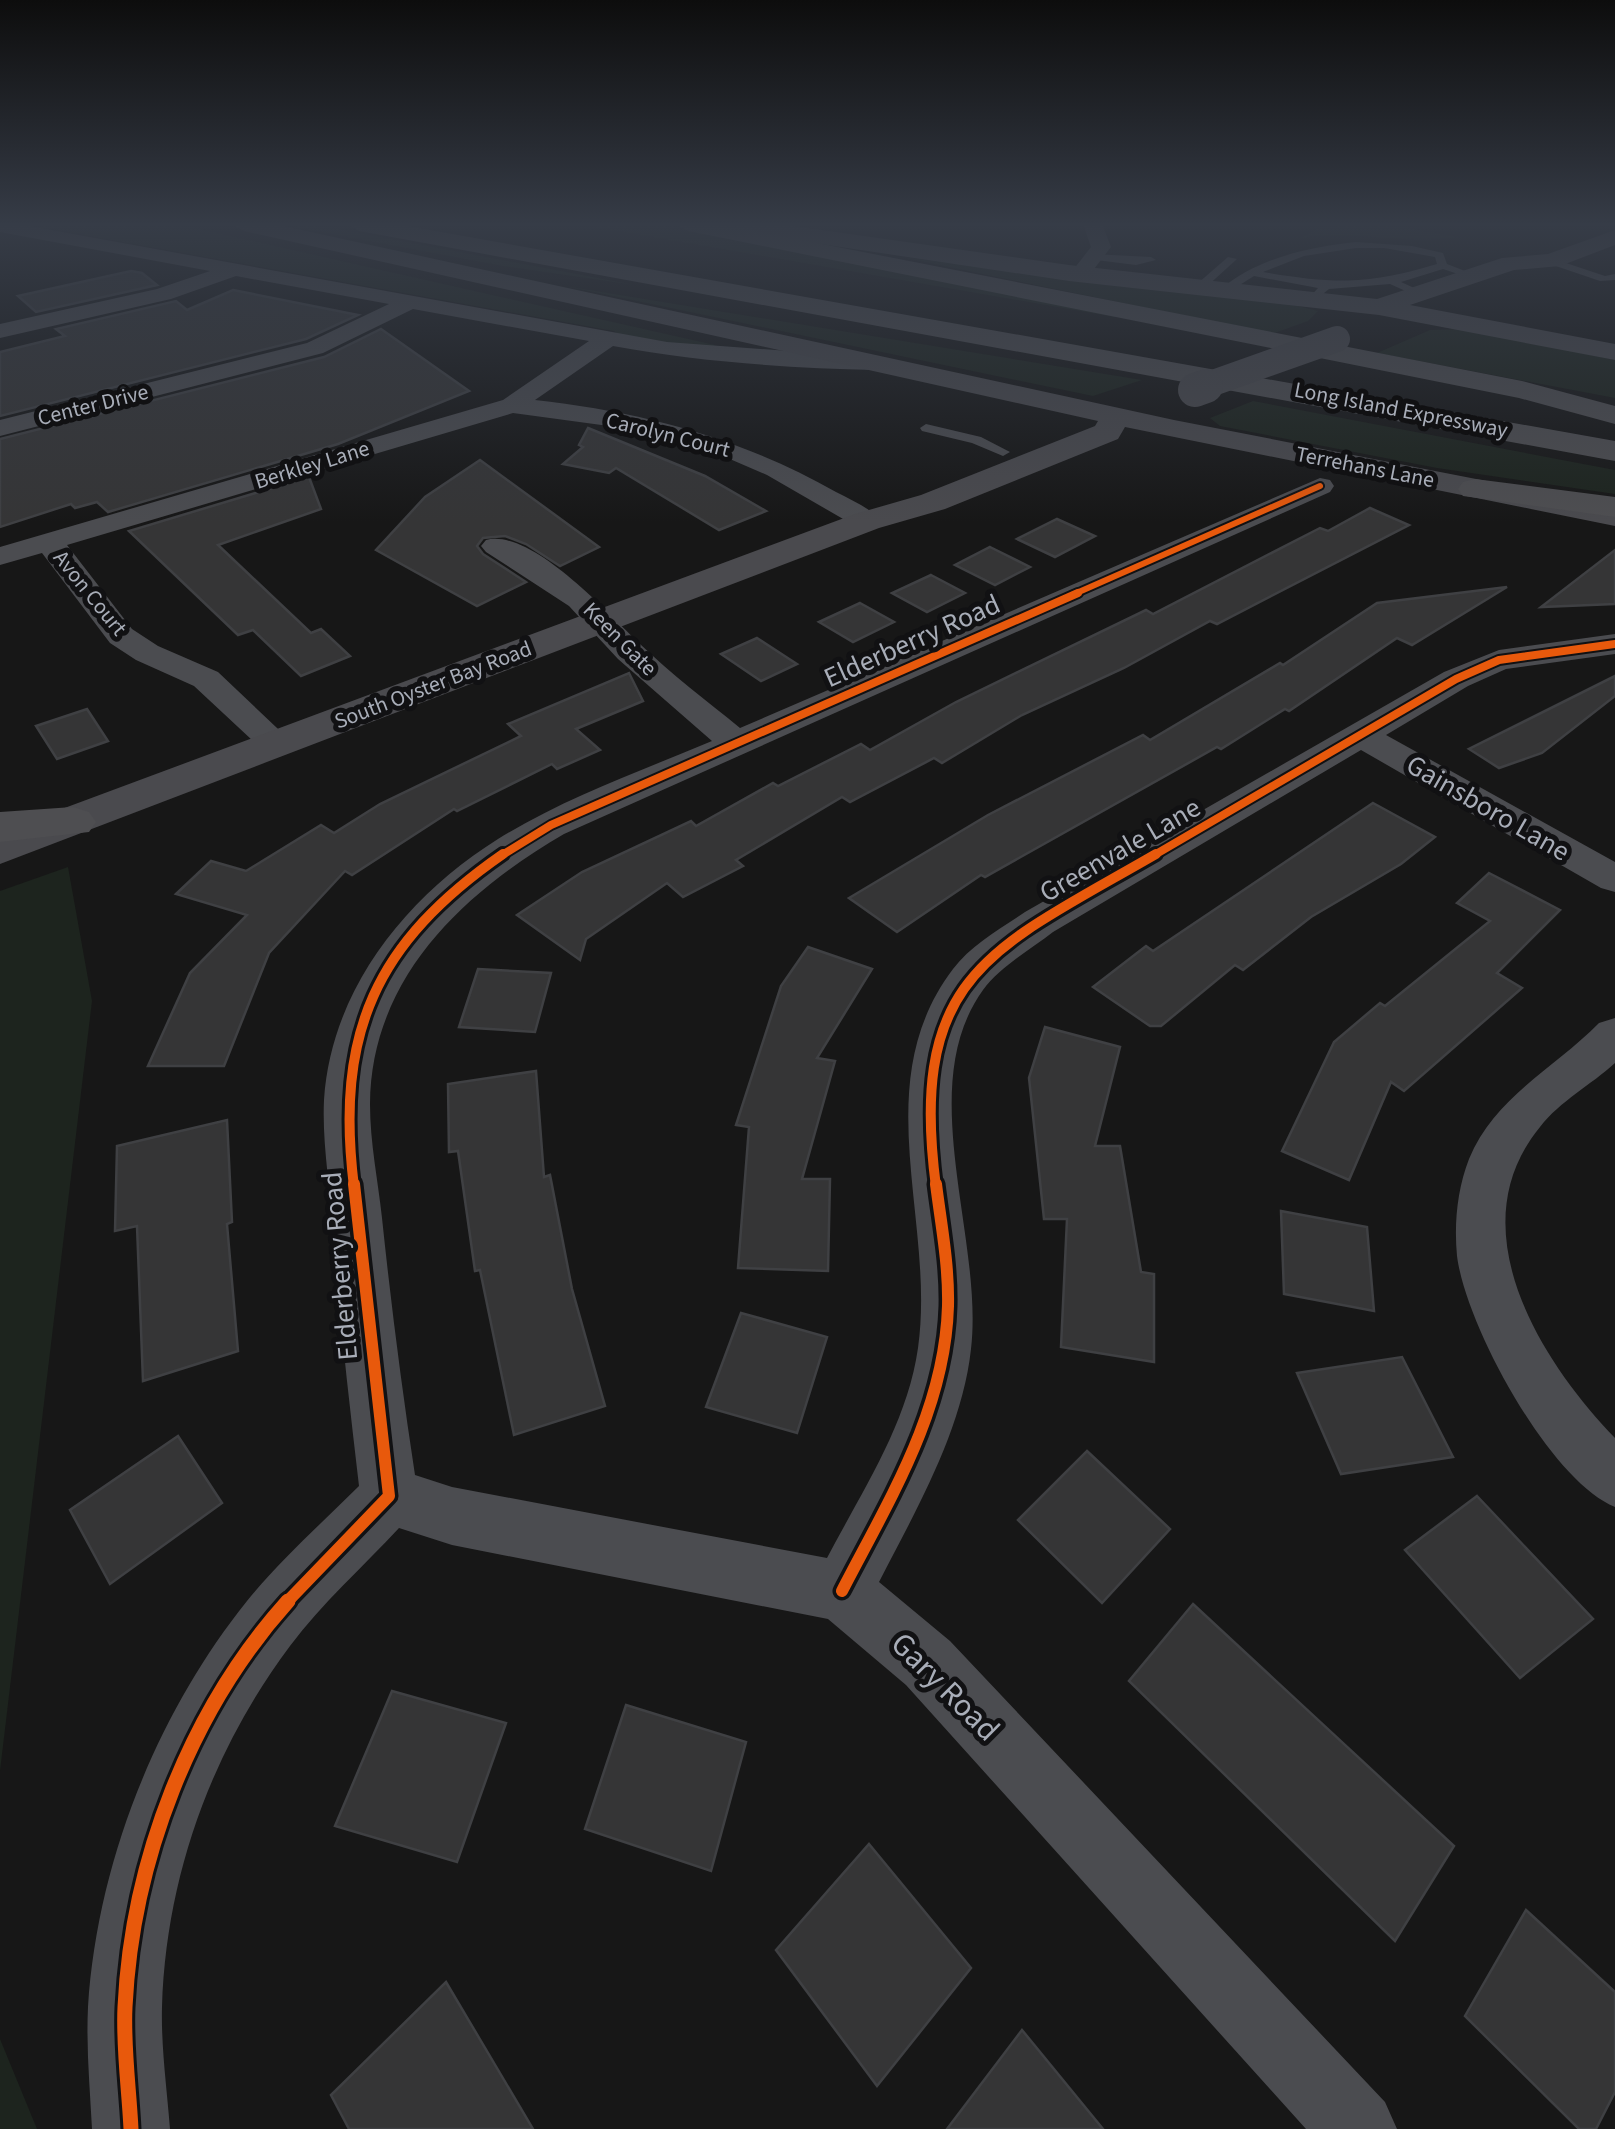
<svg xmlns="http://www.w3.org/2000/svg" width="1615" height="2129" font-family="'Source Sans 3',sans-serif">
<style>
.green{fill:#1d241e}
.building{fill:#353536;stroke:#3f4043;stroke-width:2.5}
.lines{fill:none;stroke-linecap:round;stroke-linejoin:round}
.service{fill:#4b4c50;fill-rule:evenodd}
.minor{fill:#4b4c50;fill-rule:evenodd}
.secondary{fill:#4a4a4e;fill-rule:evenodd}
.motorway{fill:#4e4e51;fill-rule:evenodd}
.secondary-bridge-far1{stroke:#4a4a4e;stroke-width:26}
.secondary-bridge{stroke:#4a4a4e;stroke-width:34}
.cycleway-far4-casing{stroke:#111113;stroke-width:10}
.cycleway-far3-casing{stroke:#111113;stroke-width:12}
.cycleway-far2-casing{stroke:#111113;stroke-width:16}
.cycleway-far1-casing{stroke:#111113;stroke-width:19}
.cycleway-casing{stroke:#111113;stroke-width:21}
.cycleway-far4{stroke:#e8590c;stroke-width:6}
.cycleway-far3{stroke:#e8590c;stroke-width:8}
.cycleway-far2{stroke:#e8590c;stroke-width:10}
.cycleway-far1{stroke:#e8590c;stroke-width:12}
.cycleway{stroke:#e8590c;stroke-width:15}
.labels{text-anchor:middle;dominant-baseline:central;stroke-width:10;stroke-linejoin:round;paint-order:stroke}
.far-street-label{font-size:22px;fill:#a8adb8;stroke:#111113}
.street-label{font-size:28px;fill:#a8adb8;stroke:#111113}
.near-street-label{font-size:32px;fill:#a8adb8;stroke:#111113}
</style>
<rect width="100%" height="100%" fill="#171717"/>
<!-- green -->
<g class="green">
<path d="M24,224H177L715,345L711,349L620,336L614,331Z"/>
<path d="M278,224H311L635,285L503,266Z"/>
<path d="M578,224H673L1119,315L1115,317Z"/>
<path d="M1348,224L1402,227L1458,237C1407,246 1354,229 1302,238L1317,228Z"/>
<path d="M901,257L1286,303L1318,311L1308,321L1272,334Z"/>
<path d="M565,286L1142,380L1093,396Z"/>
<path d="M1463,329L1615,360V398L1377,353L1430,330Z"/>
<path d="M1253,401L1615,470V494L1437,468L1220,426L1210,418Z"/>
<path d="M68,867L92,1001L0,1771V891Z"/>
<path d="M0,2039L37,2129H0Z"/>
</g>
<!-- building -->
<g class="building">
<path d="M131,271L142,273L157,285L36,312L18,296Z"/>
<path d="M233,290L358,315L306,339L0,416V352L65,336L56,329L176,301L187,310Z"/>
<path d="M381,329L469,391L338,444L108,512L97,502L75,508L71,504L0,527V439L324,357Z"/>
<path d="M588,428L705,476L766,511L719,530L616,468L609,473L563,464L583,447L579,445Z"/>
<path d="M480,460L599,547L560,566L526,544L505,536L483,538L477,546L483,554L526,582L477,606L376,550L425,497Z"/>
<path d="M309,477L321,509L218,545L311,633L321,629L350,656L301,676L253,630L238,635L129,531Z"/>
<path d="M1370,508L1409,525L1217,624L1210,621L1124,668L1022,715L942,763L934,758L850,802L842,797L736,860L743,866L683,897L667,883L586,939L580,960L517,915L582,872L691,821L696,826L773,783L778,786L861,744L870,750L956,702L1146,610L1153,614L1320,528L1328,531Z"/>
<path d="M1057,519L1095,536L1055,557L1017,539Z"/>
<path d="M990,547L1030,567L995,585L955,565Z"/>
<path d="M1615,550V604L1541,607Z"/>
<path d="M931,575L965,593L927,612L892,593Z"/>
<path d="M1507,587L1412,645L1397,638L1289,711L1285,709L1221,749L1217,747L985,877L981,875L897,932L849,898L988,815L1143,735L1150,740L1280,663L1283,665L1377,603Z"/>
<path d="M860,603L894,622L853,642L819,622Z"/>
<path d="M757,638L797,664L761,681L721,654Z"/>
<path d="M629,673L643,701L576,729L600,750L557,769L552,764L457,811L454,809L352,875L345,871L269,953L224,1066H148L190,973L247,915L176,894L211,861L246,871L321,825L334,833L380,804L521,736L508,724Z"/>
<path d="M1615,676V696L1542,753L1499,768L1469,749Z"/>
<path d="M87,709L108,741L57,759L36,726Z"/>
<path d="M1373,803L1435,837L1401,864L1311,917L1243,970L1235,965L1161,1026H1150L1093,987L1146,946L1153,951Z"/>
<path d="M1489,873L1560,910L1497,973L1522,988L1404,1091L1391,1082L1349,1180L1282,1151L1334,1042L1380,1003L1385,1006L1490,921L1457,903Z"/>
<path d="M808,947L872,969L817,1058L835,1061L802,1179H830L828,1271L738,1268L749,1127L736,1125L781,986Z"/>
<path d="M478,969L551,973L535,1032L459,1027Z"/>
<path d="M1045,1027L1120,1047L1095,1146H1120L1141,1272L1154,1274V1362L1061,1347L1067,1219H1044L1029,1078Z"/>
<path d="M536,1071L544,1177L550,1175L572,1289L605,1406L514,1435L480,1270L475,1271L458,1151L449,1152L448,1084Z"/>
<path d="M227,1120L232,1222L227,1224L238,1351L143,1381L137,1226L115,1231L117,1146Z"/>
<path d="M1281,1211L1367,1227L1374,1311L1284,1294Z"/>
<path d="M741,1313L827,1337L797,1433L706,1407Z"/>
<path d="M1402,1357L1453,1457L1341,1474L1297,1373Z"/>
<path d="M178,1436L222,1503L110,1584L70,1510Z"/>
<path d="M1087,1451L1170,1529L1102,1603L1018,1520Z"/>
<path d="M1477,1496L1593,1619L1520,1678L1405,1550Z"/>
<path d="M1193,1604L1454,1846L1395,1941L1129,1681Z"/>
<path d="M392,1691L506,1723L457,1862L335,1826Z"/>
<path d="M626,1705L746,1742L711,1871L585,1829Z"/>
<path d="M869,1844L971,1968L877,2086L776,1950Z"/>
<path d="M1526,1910L1615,1992V2092L1596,2129H1579L1465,2016Z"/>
<path d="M446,1982L533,2129H349L331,2095Z"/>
<path d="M1022,2030L1103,2129H947Z"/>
</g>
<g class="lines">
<!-- service -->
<g class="service">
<path d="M1356,242L1412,246L1443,253L1447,264L1478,276L1473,279L1443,269L1401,282L1423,292L1419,297L1390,284L1329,289L1313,302L1308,299L1318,288L1254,276L1230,291L1221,289C1258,258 1309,247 1356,242ZM1356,248H1384L1435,257L1437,264C1368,285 1334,284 1263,272L1304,256Z"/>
<path d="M1092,254L1151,257L1156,260L1136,265L1088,259Z"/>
<path d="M1228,257L1237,259L1205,288H1197V284Z"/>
<path d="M1551,258L1605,276L1615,274V280L1600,281L1547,263Z"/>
<path d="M926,424L981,437L1010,452L1003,456L972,443L922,431L920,428Z"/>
</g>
<!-- minor -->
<g class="minor">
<path d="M0,224H18L667,342L884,358L888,363L876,370C788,368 700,362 613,346L535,400C643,412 741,438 836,492C851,500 871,508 881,521L877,527H857L767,475L709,450L631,429L513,413L67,545L132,629L158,646L218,672L295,745L289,752L277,756L265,752L194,686L136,660L110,643L42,553L0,565V547L503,400L589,341L413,309L323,353L0,436V420L307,343L389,304L236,276L171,299L0,338V324L157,289L210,271L0,232Z"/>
<path d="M1083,224H1102L1111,247L1087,278L1080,280L1070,274L1091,247Z"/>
<path d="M1320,478L1330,480L1334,486L1330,492L564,834C463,893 371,978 370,1104C370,1143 378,1180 382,1218C391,1304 402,1390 415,1475L452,1487L827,1558C862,1491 907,1425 918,1348C936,1220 866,1084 953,969C971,945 1000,929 1025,912L1444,672L1499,650L1615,634V654L1506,669L1468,686L1386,735L1615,862V892L1601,888L1361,750L1053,932C1030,950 1001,966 983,990C913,1087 984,1238 971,1349C962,1431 916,1510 879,1582L950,1641L1385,2102L1397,2129H1306L906,1685L828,1619L452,1545L399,1528C363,1567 322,1603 290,1646C212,1750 166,1876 162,2007C161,2048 167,2089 170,2129H92C90,2089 86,2048 88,2007C97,1863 157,1713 247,1601C281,1559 321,1524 359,1486C349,1400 339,1315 333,1229C330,1186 322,1143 324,1100C331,989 407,896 498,839C564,798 641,771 712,741L618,659L569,606L486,552L481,546L486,540C532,528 609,615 640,644C671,674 707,701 740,728Z"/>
<path d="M1615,1018V1063C1591,1085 1560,1101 1540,1127C1457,1228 1540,1360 1615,1438V1507C1550,1481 1466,1326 1457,1256C1454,1224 1457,1190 1469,1159C1495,1096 1554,1069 1599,1023Z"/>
</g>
<!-- secondary -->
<g class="secondary">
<path d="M232,224H274L1174,420L1615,506V526L1125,427L1118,439L945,509L879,528L0,864V832L855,514L921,495L1095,426L1098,421L244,231Z"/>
<path d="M721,224H779L1069,265L1377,299L1502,258L1548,254L1615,230V245L1560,266L1514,270L1410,305L1615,344V360L1379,315L1069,281L733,231Z"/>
</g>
<!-- motorway -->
<g class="motorway">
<path d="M348,224H396L1615,441V461L359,231Z"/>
<path d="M676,224H720L1522,381L1615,406V424L1519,398L688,231Z"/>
<path d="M1475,479L1615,497V517L1463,496L1458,489L1463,482Z"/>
<path d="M73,807L89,812L96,822L89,832L0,842V812Z"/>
</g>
<!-- secondary-bridge-far1 -->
<path class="secondary-bridge-far1" d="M1199,388L1337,339"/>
<!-- secondary-bridge -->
<path class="secondary-bridge" d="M1195,390L1206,386"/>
<defs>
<path id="cycleway-far4" d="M1072,595L1320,486"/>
<g id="cycleway-far3">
<path d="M499,857L551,825L1078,593"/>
<path d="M1151,857L1456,679L1499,660L1615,644"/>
</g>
<g id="cycleway-far2">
<path d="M354,1187C335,1033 375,943 503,854"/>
<path d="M936,1187C908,973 992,949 1156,854"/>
</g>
<g id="cycleway-far1">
<path d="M842,1591C889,1500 945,1411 948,1306C949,1265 941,1224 936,1184"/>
<path d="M285,1604L389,1496L354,1184"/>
</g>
<path id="cycleway" d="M131,2129C129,2088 123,2047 125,2007C132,1861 190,1710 288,1601"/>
</defs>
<!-- cycleway-far4 casing -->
<use href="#cycleway-far4" class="cycleway-far4-casing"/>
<!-- cycleway-far3 casing -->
<use href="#cycleway-far3" class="cycleway-far3-casing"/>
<!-- cycleway-far2 casing -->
<use href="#cycleway-far2" class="cycleway-far2-casing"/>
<!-- cycleway-far1 casing -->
<use href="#cycleway-far1" class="cycleway-far1-casing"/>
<!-- cycleway casing -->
<use href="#cycleway" class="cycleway-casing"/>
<!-- cycleway-far4 -->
<use href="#cycleway-far4" class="cycleway-far4"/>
<!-- cycleway-far3 -->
<use href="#cycleway-far3" class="cycleway-far3"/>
<!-- cycleway-far2 -->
<use href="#cycleway-far2" class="cycleway-far2"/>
<!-- cycleway-far1 -->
<use href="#cycleway-far1" class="cycleway-far1"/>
<!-- cycleway -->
<use href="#cycleway" class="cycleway"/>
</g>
<!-- sky -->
<linearGradient id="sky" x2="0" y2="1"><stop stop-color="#0d0d0d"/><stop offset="0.43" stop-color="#363c47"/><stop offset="1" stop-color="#363c47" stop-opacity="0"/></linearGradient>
<rect width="1615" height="522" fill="url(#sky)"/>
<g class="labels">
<!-- far-street labels -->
<g class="far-street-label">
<text transform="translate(93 405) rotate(-14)">Center Drive</text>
<text transform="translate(1401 410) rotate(11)">Long Island Expressway</text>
<text transform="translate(668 435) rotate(14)">Carolyn Court</text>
<text transform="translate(312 465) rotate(-17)">Berkley Lane</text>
<text transform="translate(1365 467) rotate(11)">Terrehans Lane</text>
<text transform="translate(90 593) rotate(51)">Avon Court</text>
<text transform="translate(620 639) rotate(45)">Keen Gate</text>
<text transform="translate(433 685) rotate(-21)">South Oyster Bay Road</text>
</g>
<!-- street labels -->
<g class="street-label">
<text transform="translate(912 641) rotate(-24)">Elderberry Road</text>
<text transform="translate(1488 808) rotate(30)">Gainsboro Lane</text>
<text transform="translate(1120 850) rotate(-30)">Greenvale Lane</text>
<text transform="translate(340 1266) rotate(-95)">Elderberry Road</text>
</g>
<!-- near-street labels -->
<g class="near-street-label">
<text transform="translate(945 1687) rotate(45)">Gary Road</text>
</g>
</g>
</svg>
